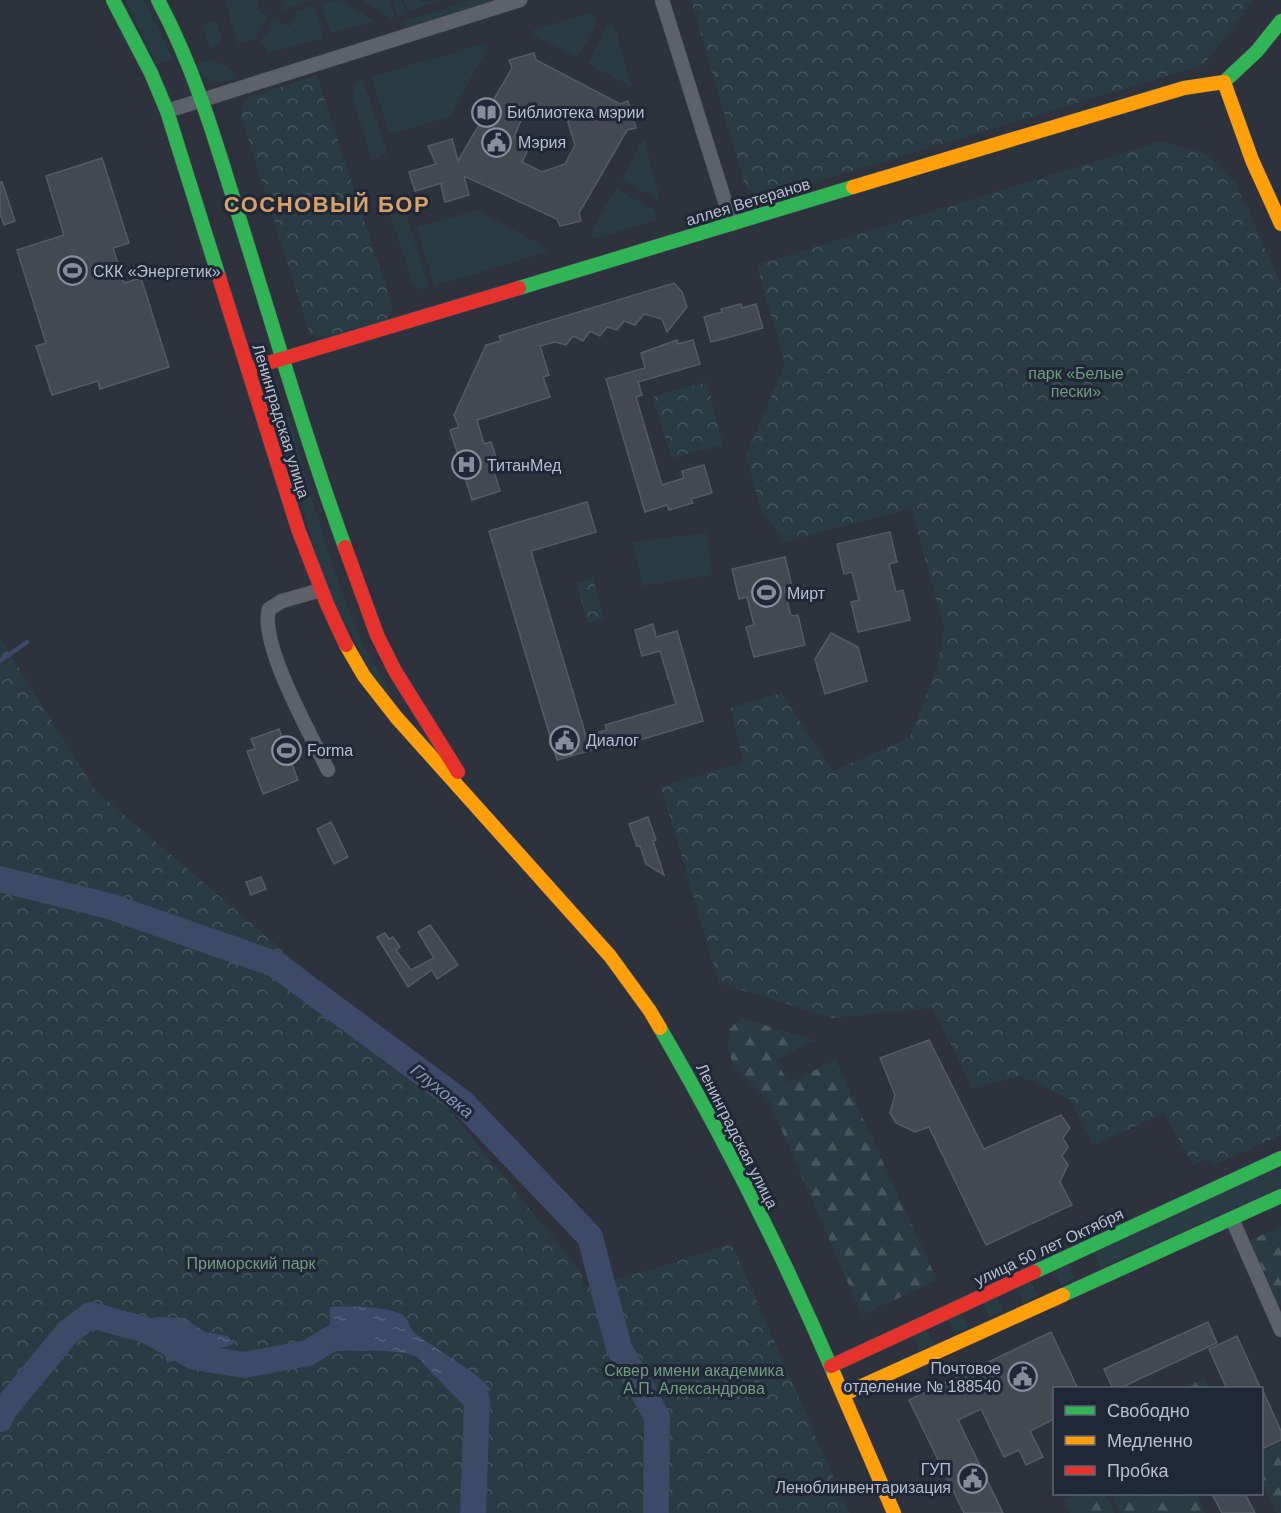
<svg xmlns="http://www.w3.org/2000/svg" width="1281" height="1513" font-family="Helvetica,sans-serif">
<style>
.grass{fill:#2a3c43}
.forest{fill:url(#forest-firs)}
.park{fill:url(#park-crowns)}
.water{fill:url(#water-ripples)}
.lines{fill:none;stroke-linecap:round;stroke-linejoin:round}
.stream{stroke:#3c4a68;stroke-width:4.5}
.river{stroke:#3c4a68;stroke-width:26}
.building{fill:#444851;stroke:#555a64;stroke-width:1.5;fill-rule:evenodd}
.street-casing{stroke:#494d56;stroke-width:15}
.fast-casing{stroke:#494d56;stroke-width:15}
.slow-casing{stroke:#494d56;stroke-width:15}
.jam-casing{stroke:#494d56;stroke-width:15}
.street{stroke:#5d616a;stroke-width:14}
.fast{stroke:#30b455;stroke-width:14}
.slow{stroke:#ff9f0a;stroke-width:14}
.jam{stroke:#e5322d;stroke-width:14}
.labels{text-anchor:middle;dominant-baseline:central;stroke-width:6;stroke-linejoin:round;paint-order:stroke}
.poi-label{font-size:16px;fill:#b8becc;stroke:#202838;text-anchor:start}
.street-label{font-size:16px;fill:#b8becc;stroke:#202838}
.park-label{font-size:16px;fill:#709d7e;stroke:#202838}
.water-label{font-size:18px;font-style:italic;fill:#8091b3;stroke:#202838}
.district-label{font-size:22px;font-weight:bold;letter-spacing:1.5px;fill:#d7a269;stroke:#202838}
</style>
<defs>
<pattern id="forest-firs" width="22" height="20" patternUnits="userSpaceOnUse" patternTransform="scale(1.5)"><rect width="22" height="20" fill="#2a3c43"/><path d="M5 1l3.5 6h-7zM16 11l3.5 6h-7z" fill="#47565d"/></pattern>
<pattern id="park-crowns" width="20" height="18" patternUnits="userSpaceOnUse" patternTransform="scale(1.5)"><rect width="20" height="18" fill="#2a3c43"/><path d="M2 6a3 3 0 1 1 6 0M12 15a3 3 0 1 1 6 0" fill="none" stroke="#47565d"/></pattern>
<pattern id="water-ripples" width="26" height="14" patternUnits="userSpaceOnUse" patternTransform="scale(1.5)"><rect width="26" height="14" fill="#3c4a68"/><path d="M2 4q2-2 4 0t4 0M15 11q2-2 4 0t4 0" fill="none" stroke="#56627c"/></pattern>
</defs>
<rect width="100%" height="100%" fill="#2d323d"/>
<!-- grass -->
<g class="grass">
<path d="M125,0H144L173,59L156,65L145,38Z"/>
<path d="M225,0H259L255,8L268,16L254,40L238,43Z"/>
<path d="M285,0H312L281,10L280,9Z"/>
<path d="M336,0H340L376,22L331,33L321,4Z"/>
<path d="M362,0H389L395,18L391,19Z"/>
<path d="M393,0H402L406,15L398,17Z"/>
<path d="M404,0H420L423,2L445,0L408,11Z"/>
<path d="M473,0H499L409,27L400,22Z"/>
<path d="M314,6L324,38L267,53L264,45L260,44L274,19L289,27L297,11Z"/>
<path d="M592,12L597,22L577,58L535,36L533,30Z"/>
<path d="M216,21L222,38L219,45L210,48L202,26Z"/>
<path d="M613,26L615,29L632,87L588,64L607,27Z"/>
<path d="M487,43L488,46L450,117L389,134L371,77Z"/>
<path d="M213,60L234,71L237,79C214,84 209,85 195,65Z"/>
<path d="M360,79L363,80L387,154L372,160L352,97L355,83Z"/>
<path d="M644,138L660,200L622,180Z"/>
<path d="M616,189L654,210L657,220L593,239L591,232Z"/>
<path d="M405,210L429,287L418,290L413,285L390,215Z"/>
<path d="M477,210L544,247L547,252L434,286L417,227Z"/>
<path d="M289,416C310,490 329,566 360,637C371,663 387,685 400,709L373,675L332,598L318,560L278,418Z"/>
<path d="M707,533L712,575L643,586L633,542Z"/>
<path d="M1281,1167V1187L1101,1268L1094,1252Z"/>
<path d="M1069,1264L1075,1278L1061,1285L1055,1271Z"/>
<path d="M1031,1282L1038,1296L1024,1302L1017,1289Z"/>
<path d="M997,1297L1003,1311L990,1318L983,1304Z"/>
<path d="M962,1314L968,1328L955,1334L948,1320Z"/>
<path d="M927,1330L934,1344L920,1350L913,1336Z"/>
</g>
<!-- forest -->
<g class="forest">
<path d="M740,1018L815,1040L776,1060L788,1083L836,1060L937,1280L862,1315L769,1101L734,1066L728,1051L729,1030Z"/>
<path d="M1281,1226V1305L1276,1304L1247,1242Z"/>
<path d="M1204,1379L1209,1388H1181Z"/>
<path d="M1281,1443V1513H1277L1262,1482V1452Z"/>
<path d="M1079,1494H1105L1115,1513H1070L1064,1500Z"/>
<path d="M1111,1494H1196L1205,1513H1121Z"/>
</g>
<!-- park -->
<g class="park">
<path d="M691,0H1254L1203,65L763,198L746,188Z"/>
<path d="M317,76L393,309L391,314L386,319L332,335L318,337L310,334L241,116L243,105L249,97Z"/>
<path d="M1162,141L1206,154L1235,182L1281,284V1135L1213,1165L1207,1159L1193,1165L1164,1113L1094,1145L1070,1099L1020,1076L973,1089L933,1008L832,1018L719,983L661,787L743,762L731,708L781,693L833,771L909,738L937,668L944,627L911,508L785,542L761,510L746,456L785,364L757,265Z"/>
<path d="M707,382L723,445L671,458L653,397Z"/>
<path d="M593,578L604,618L588,623L576,583Z"/>
<path d="M0,638L95,790L402,1052L581,1272L584,1288L653,1269L732,1244L849,1513H0Z"/>
</g>
<!-- water -->
<g class="water">
<path d="M85,1303L120,1311L140,1320L159,1317L184,1318L205,1332L228,1336L234,1344L167,1363L165,1352L156,1338L138,1339L122,1320L78,1312Z"/>
<path d="M330,1307C347,1306 390,1306 404,1316C409,1320 410,1330 416,1334C441,1353 470,1367 491,1389L477,1400C462,1396 448,1389 437,1378C430,1372 425,1364 418,1358C403,1347 328,1351 308,1353L337,1335L330,1324Z"/>
</g>
<g class="lines">
<!-- stream -->
<path class="stream" d="M0,661L27,642"/>
<!-- river -->
<g class="river">
<path d="M0,879L109,906L275,964L463,1103L590,1237L619,1348L657,1417L656,1513"/>
<path d="M454,1377L477,1400L473,1513"/>
<path d="M0,1419L3,1411L68,1332L91,1315L146,1330L195,1357L244,1365L308,1353L337,1335L362,1338"/>
</g>
</g>
<!-- building -->
<g class="building">
<path d="M534,53L536,60L620,104L628,101L636,128L627,130L579,213L581,221L560,226L557,219L464,176L469,195L445,202L441,185L442,183L415,191L409,172L436,164L428,146L452,139L458,161L512,68L509,60ZM548,109L567,119L575,145L565,164L542,172L522,162L530,145L514,137L523,116Z"/>
<path d="M102,158L129,243L113,248L118,264L124,283L141,278L169,367L100,389L98,381L52,395L36,346L46,343L17,250L64,235L46,176Z"/>
<path d="M0,182H2L15,221L4,225L0,214Z"/>
<path d="M674,283L682,292L687,307L667,332L662,319L644,314L635,325L624,321L617,330L607,327L600,336L590,331L583,341L573,336L566,345L555,342L540,346L549,375L543,377L550,397L477,420L484,444L491,442L500,469L494,471L500,491L472,500L450,430L459,427L454,415L486,345L501,341L499,336Z"/>
<path d="M741,304L742,308L756,304L763,328L711,342L704,317L722,312L721,309Z"/>
<path d="M677,340L678,344L693,340L700,364L638,382L642,395L636,397L662,485L684,478L682,471L704,465L712,493L691,499L693,503L669,510L667,505L645,512L606,379L645,368L641,353Z"/>
<path d="M587,502L596,532L531,551L586,736L607,730L605,725L676,704L660,651L642,656L635,630L653,624L656,637L677,631L703,721L610,749L609,745L557,760L489,531Z"/>
<path d="M890,532L897,562L889,564L896,592L903,590L910,620L858,632L851,602L859,600L852,572L844,574L837,544Z"/>
<path d="M785,557L792,587L784,588L791,616L798,615L805,645L754,657L746,627L754,625L747,597L739,599L732,569Z"/>
<path d="M831,633L858,647L867,681L825,694L815,659Z"/>
<path d="M279,729L298,780L263,794L247,751L255,749L251,739Z"/>
<path d="M648,817L656,840L653,841L664,875L646,864L640,846H637L629,824Z"/>
<path d="M331,822L348,857L334,864L317,829Z"/>
<path d="M261,877L266,889L251,895L246,882Z"/>
<path d="M430,925L458,965L437,979L432,970L408,987L377,937L385,933L389,939L393,937L400,947L396,950L411,970L434,958L418,932Z"/>
<path d="M929,1040L984,1149L1061,1115L1070,1128L1063,1138L1068,1147L1062,1156L1068,1165L1060,1182L1072,1205L986,1245L929,1127L915,1132L896,1123L890,1113L895,1095L880,1058Z"/>
<path d="M1208,1322L1217,1343L1118,1389H1113L1104,1369Z"/>
<path d="M1051,1332L1078,1389H1054V1419L1030,1431L1043,1457L1026,1465L1019,1450L1004,1457L981,1409L958,1420L1003,1513H964L909,1400Z"/>
<path d="M1237,1336L1261,1389H1227L1209,1349Z"/>
<path d="M1262,1389L1281,1431V1440L1262,1449Z"/>
<path d="M1212,1494H1245L1255,1513H1222Z"/>
</g>
<g class="lines">
<defs>
<g id="street">
<path d="M662,0L732,224"/>
<path d="M167,111L520,0"/>
<path d="M321,590L282,601L269,609C259,644 311,735 328,770"/>
<path d="M1232,1219L1281,1330"/>
</g>
<g id="fast">
<path d="M113,0L151,73L167,111L219,277"/>
<path d="M158,0C197,73 219,152 243,230C276,336 307,443 345,547"/>
<path d="M1224,82L1257,51L1281,21"/>
<path d="M519,288L853,187"/>
<path d="M660,1028C725,1140 783,1255 834,1374"/>
<path d="M1034,1272L1281,1158"/>
<path d="M1063,1295L1281,1196"/>
</g>
<g id="slow">
<path d="M1224,82L1252,160L1281,224"/>
<path d="M853,187L1184,88L1224,82"/>
<path d="M346,645L364,676L396,717L610,956L650,1011L660,1028"/>
<path d="M834,1374L894,1513"/>
<path d="M844,1394L1063,1295"/>
</g>
<g id="jam">
<path d="M219,277L298,529L327,604L346,645"/>
<path d="M248,369L519,288"/>
<path d="M345,547L377,635L395,671L458,772"/>
<path d="M831,1366L1034,1272"/>
</g>
</defs>
<!-- street casing -->
<use href="#street" class="street-casing"/>
<!-- fast casing -->
<use href="#fast" class="fast-casing"/>
<!-- slow casing -->
<use href="#slow" class="slow-casing"/>
<!-- jam casing -->
<use href="#jam" class="jam-casing"/>
<!-- street -->
<use href="#street" class="street"/>
<!-- fast -->
<use href="#fast" class="fast"/>
<!-- slow -->
<use href="#slow" class="slow"/>
<!-- jam -->
<use href="#jam" class="jam"/>
</g>
<!-- icons -->
<defs>
<symbol id="library-ring" viewBox="-11 -11 22 22"><circle r="9.5" fill="#202838" stroke="#878d9a" stroke-width="1.5"/><path d="M-6-4Q-3-5.5-.7-3.5V5Q-3 3-6 4ZM6-4Q3-5.5 .7-3.5V5Q3 3 6 4Z" fill="#878d9a"/></symbol>
<symbol id="civic-ring" viewBox="-11 -11 22 22"><circle r="9.5" fill="#202838" stroke="#878d9a" stroke-width="1.5"/><path d="M-.6-6.5H3V-4.5H.6V-3L4-1V1h2V6H-6V1h2V-1L-.6-3ZM-1.2 2.5V6h2.4V2.5Z" fill="#878d9a"/></symbol>
<symbol id="stadium-ring" viewBox="-11 -11 22 22"><circle r="9.5" fill="#202838" stroke="#878d9a" stroke-width="1.5"/><path d="M0-5a6.5 5 0 1 0 0 10a6.5 5 0 1 0 0-10ZM-3.5-1.8h7v3.6h-7Z" fill="#878d9a"/></symbol>
<symbol id="hospital-ring" viewBox="-11 -11 22 22"><circle r="9.5" fill="#202838" stroke="#878d9a" stroke-width="1.5"/><path d="M-5-5h3v3.5h4V-5h3V5h-3V1.5h-4V5h-3Z" fill="#878d9a"/></symbol>
</defs>
<g fill-rule="evenodd">
<use href="#library-ring" x="470" y="96" width="33" height="33"/>
<use href="#civic-ring" x="480" y="126" width="33" height="33"/>
<use href="#stadium-ring" x="56" y="254" width="33" height="33"/>
<use href="#hospital-ring" x="450" y="448" width="33" height="33"/>
<use href="#stadium-ring" x="750" y="576" width="33" height="33"/>
<use href="#civic-ring" x="548" y="724" width="33" height="33"/>
<use href="#stadium-ring" x="270" y="734" width="33" height="33"/>
<use href="#civic-ring" x="1006" y="1360" width="33" height="33"/>
<use href="#civic-ring" x="956" y="1462" width="33" height="33"/>
</g>
<g class="labels">
<!-- poi labels -->
<g class="poi-label">
<text x="507" y="112">Библиотека мэрии</text>
<text x="518" y="142">Мэрия</text>
<text x="93" y="271">СКК «Энергетик»</text>
<text x="487" y="465">ТитанМед</text>
<text x="787" y="593">Мирт</text>
<text x="586" y="740">Диалог</text>
<text x="307" y="750">Forma</text>
<text x="1001" y="1368" text-anchor="end">Почтовое<tspan x="1001" dy="18">отделение № 188540</tspan></text>
<text x="951" y="1469" text-anchor="end">ГУП<tspan x="951" dy="18">Леноблинвентаризация</tspan></text>
</g>
<!-- street labels -->
<g class="street-label">
<text transform="translate(748 202) rotate(-17)">аллея Ветеранов</text>
<text transform="translate(281 421) rotate(73)">Ленинградская улица</text>
<text transform="translate(737 1136) rotate(63)">Ленинградская улица</text>
<text transform="translate(1049 1247) rotate(-25)">улица 50 лет Октября</text>
</g>
<!-- park labels -->
<g class="park-label">
<text x="1076" y="373">парк «Белые<tspan x="1076" dy="18">пески»</tspan></text>
<text x="251" y="1263">Приморский парк</text>
<text x="694" y="1370">Сквер имени академика<tspan x="694" dy="18">А.П. Александрова</tspan></text>
</g>
<!-- water labels -->
<g class="water-label">
<text transform="translate(442 1091) rotate(39)">Глуховка</text>
</g>
<!-- district labels -->
<g class="district-label">
<text x="327" y="204">СОСНОВЫЙ БОР</text>
</g>
</g>
<!-- legend -->
<rect x="1053" y="1387" width="210" height="108" fill="#202838" stroke="#5d6473" stroke-width="1.5"/>
<rect x="1065" y="1406" width="30" height="9" fill="#30b455" stroke="#5d6473" stroke-width="1.5"/>
<text x="1107" y="1417" font-size="18" fill="#b8becc">Свободно</text>
<rect x="1065" y="1436" width="30" height="9" fill="#ff9f0a" stroke="#5d6473" stroke-width="1.5"/>
<text x="1107" y="1447" font-size="18" fill="#b8becc">Медленно</text>
<rect x="1065" y="1466" width="30" height="9" fill="#e5322d" stroke="#5d6473" stroke-width="1.5"/>
<text x="1107" y="1477" font-size="18" fill="#b8becc">Пробка</text>
</svg>
